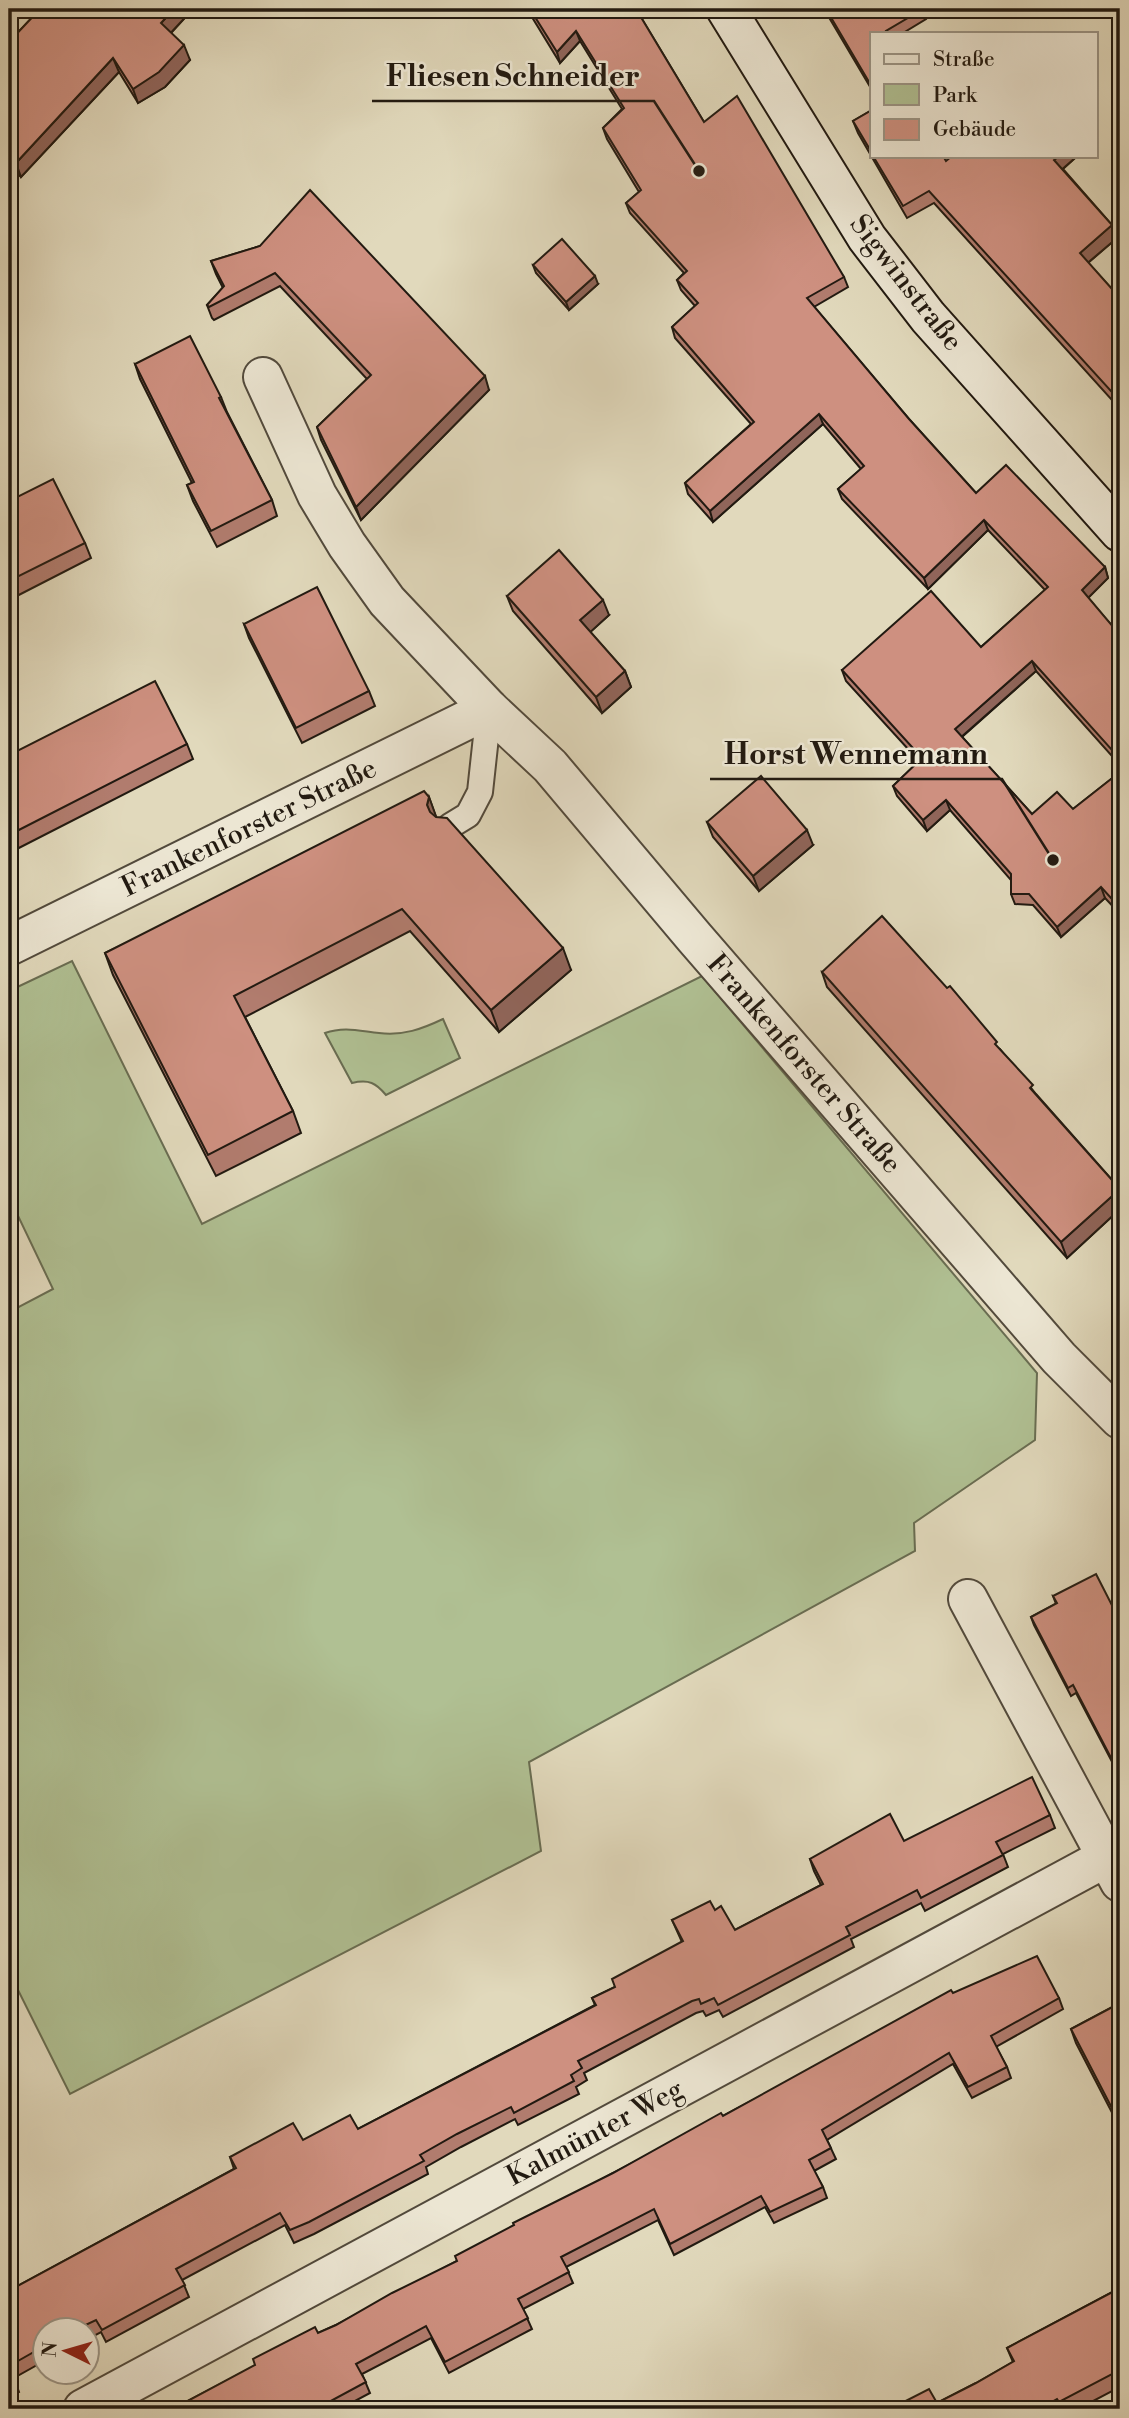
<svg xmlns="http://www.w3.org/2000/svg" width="1129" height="2418" font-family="'Libre Bodoni',serif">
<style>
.green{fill:#b0c093;stroke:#696d52;stroke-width:2}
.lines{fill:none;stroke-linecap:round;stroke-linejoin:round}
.lane-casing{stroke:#524a3c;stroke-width:28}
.street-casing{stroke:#524a3c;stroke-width:42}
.secondary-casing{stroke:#221a11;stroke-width:42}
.lane{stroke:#ece6d3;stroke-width:24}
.street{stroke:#ece6d3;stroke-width:38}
.secondary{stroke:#ece6d3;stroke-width:38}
.wall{fill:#b17c6e;stroke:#221a11;stroke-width:2}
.shaded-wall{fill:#90655a;stroke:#221a11;stroke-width:2}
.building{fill:#ce9080;stroke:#221a11;stroke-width:2}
.labels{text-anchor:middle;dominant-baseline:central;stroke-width:5;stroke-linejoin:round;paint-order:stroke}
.street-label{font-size:28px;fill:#221a11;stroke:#ece6d3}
.leader{fill:none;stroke:#221a11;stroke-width:2.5}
.callout-dot{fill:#221a11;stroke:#ece6d3;stroke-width:2.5}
.callout-label{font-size:30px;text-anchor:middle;font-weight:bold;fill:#221a11;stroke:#ece6d3;stroke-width:5;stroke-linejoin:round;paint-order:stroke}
</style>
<rect width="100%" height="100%" fill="#e1d9bc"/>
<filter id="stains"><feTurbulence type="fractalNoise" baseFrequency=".00286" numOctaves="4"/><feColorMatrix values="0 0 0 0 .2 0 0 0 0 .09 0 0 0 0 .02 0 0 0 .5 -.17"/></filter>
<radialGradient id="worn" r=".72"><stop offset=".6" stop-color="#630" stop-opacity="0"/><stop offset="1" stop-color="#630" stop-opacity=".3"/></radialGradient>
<!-- green -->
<g class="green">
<path d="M72,961L202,1224L702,976L1037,1373L1035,1440L914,1523L915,1551L529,1762L541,1851L70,2094L9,1972V1312L53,1289L9,1197V991Z"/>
<path d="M443,1019L460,1058L386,1095C376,1083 369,1079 352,1083L325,1033C344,1026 360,1031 379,1033C403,1036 422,1029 443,1019Z"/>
</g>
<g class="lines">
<defs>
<path id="lane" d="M450,826L468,815L480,792L489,709"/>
<g id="street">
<path d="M263,377L317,495L347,545L387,601L489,709L550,766L694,937L1059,1358L1120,1419"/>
<path d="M9,946L489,709"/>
<path d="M968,1599L1120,1882"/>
<path d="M83,2409L1107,1857"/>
</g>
<path id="secondary" d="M726,9L867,238L928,317L1120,532"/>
</defs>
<!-- lane casing -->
<use href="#lane" class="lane-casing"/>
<!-- street casing -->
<use href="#street" class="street-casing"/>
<!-- secondary casing -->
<use href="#secondary" class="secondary-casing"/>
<!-- lane -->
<use href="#lane" class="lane"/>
<!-- street -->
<use href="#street" class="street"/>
<!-- secondary -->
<use href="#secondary" class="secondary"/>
</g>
<!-- wall -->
<g class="wall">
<path d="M40,9H193L171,33L190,60L165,87L138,103L119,72L21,177L16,173L9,180V42Z"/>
<path d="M527,9H636L704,122L844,277L848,287L814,307L909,419L976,493L1105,567L1108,578L1088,598L1120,635V765L1036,671L962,737L1032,814L1073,809L1120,772V914L1105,898L1061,937L1033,905L1015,904L1011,894V880L950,810L927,831L897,796L893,786L919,761L846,681L842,670L981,647L1045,590L988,530L928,589L842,499L838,489L861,469L823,424L713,522L688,494L685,483L751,424L675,338L672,327L695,306L681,290L677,280L684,273L630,213L626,203L639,192L607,139L603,128L622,109L580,41L560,63Z"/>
<path d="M824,9H922L926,19L903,33H872V90Z"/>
<path d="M872,110V156H943L946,161L1075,158L1063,169L1112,225L1117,238L1088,263L1120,298V409L934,203L907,218L858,133L853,121Z"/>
<path d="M260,246L489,390L361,520L321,440L317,427L367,379L280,286L214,320L212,318L207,305L223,288L216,274L211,261Z"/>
<path d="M533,265L598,284L569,310L536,273Z"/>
<path d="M135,364L221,397L227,412L272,500L277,516L217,547L193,501L187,485L192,483L140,379Z"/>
<path d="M9,501L85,543L91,558L9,600Z"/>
<path d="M507,596L609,615L590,632L625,671L631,687L602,713L513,611Z"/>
<path d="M244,624L369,691L375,706L302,743L249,638Z"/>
<path d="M187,744L193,759L9,853V755Z"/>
<path d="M429,797L436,817L571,970L499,1032L410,931L245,1017L293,1111L301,1133L216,1176L113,975L105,953Z"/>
<path d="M707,822L813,845L759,891L713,837Z"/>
<path d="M822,972L1000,1049L1036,1094L1120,1189V1209L1067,1258L827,987Z"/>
<path d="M1053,1596L1120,1621V1777L1076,1693L1071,1696L1034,1625L1031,1617L1056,1604Z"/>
<path d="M1050,1815L1055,1828L1003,1854L1008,1867L925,1911L921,1903L851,1939L854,1947L723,2017L719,2010L706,2016L703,2011L696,2013L642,2042L584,2073L587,2080L576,2087L579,2094L518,2125L515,2119L461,2147L426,2167L428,2174L314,2234L294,2243L285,2225L182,2280L189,2297L106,2342L101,2332L88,2339V2330H46V2360L14,2378L19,2392L9,2397V2282L12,2289L234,2169L230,2157L358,2129L595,2005L592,1998L615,1987L682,1942L672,1920L715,1910L735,1930L821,1885L814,1871L810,1859Z"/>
<path d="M953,1993L1059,1998L1063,2009L996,2047L1007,2067L1011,2078L972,2098L953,2064L827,2140L836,2159L814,2171L823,2187L827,2198L774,2223L765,2207L674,2255L658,2220L566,2267L573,2283L523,2309L532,2329L449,2373L431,2338L362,2374L370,2393L340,2409H182L180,2405L318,2333L336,2325L457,2261L613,2173L723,2116Z"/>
<path d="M1120,2003V2128L1076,2043L1071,2029Z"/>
<path d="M1120,2288V2387L1078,2409H890L937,2403L976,2383L1013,2362L1007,2348Z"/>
</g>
<!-- shaded-wall -->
<g class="shaded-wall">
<path d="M174,9H193L166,38L161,23Z"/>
<path d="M576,31L580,41L560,63L557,52Z"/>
<path d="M184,45L190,60L165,87L138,103L133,89Z"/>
<path d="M113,58L119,72L21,177L16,163Z"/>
<path d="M1059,156H1075V158L1059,172L1054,160Z"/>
<path d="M11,158L16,173L9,180V161Z"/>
<path d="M1112,225L1117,238L1084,266L1080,253Z"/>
<path d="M595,276L598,284L569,310L566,302Z"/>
<path d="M485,376L489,390L361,520L356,507Z"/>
<path d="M819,414L823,424L713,522L710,511Z"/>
<path d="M984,520L988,530L928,589L924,578Z"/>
<path d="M1105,567L1108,578L1086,600L1082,590Z"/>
<path d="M603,600L609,615L586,636L580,620Z"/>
<path d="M1032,661L1036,671L959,739L955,729Z"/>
<path d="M625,671L631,687L602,713L596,697Z"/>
<path d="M429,797L437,819L435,827L427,805Z"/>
<path d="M946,800L950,810L927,831L923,820Z"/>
<path d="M807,830L813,845L759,891L753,876Z"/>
<path d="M1101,887L1105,898L1061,937L1057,927Z"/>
<path d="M563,948L571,970L499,1032L491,1010Z"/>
<path d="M1120,1189V1209L1067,1258L1061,1242Z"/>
</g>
<!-- building -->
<g class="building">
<path d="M40,9H174L161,23L184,45L159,72L133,89L113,58L16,163L11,158L9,161V48L11,45L9,43V42Z"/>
<path d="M530,9H636L704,122L737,96L844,277L807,298L909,419L976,493L1006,465L1105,567L1082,590L1120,635V759L1032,661L955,729L1032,814L1057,792L1073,809L1120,772V908L1101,887L1057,927L1029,894H1011V874L946,800L923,820L893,786L922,758L842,670L931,591L981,647L1048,587L984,520L924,578L838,489L864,466L819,414L710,511L685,483L754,422L672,327L698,303L677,280L687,271L626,203L641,190L603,128L624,108L576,31L557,52Z"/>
<path d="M826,9H923L886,31L887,33H872V87Z"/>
<path d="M872,110V153L853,121Z"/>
<path d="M873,156H943L946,161L952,156H1059L1054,160L1112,225L1080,253L1120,298V401L929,191L903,206Z"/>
<path d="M310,190L485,376L356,507L317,427L371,375L275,273L209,307L207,305L224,286L211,261L260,246Z"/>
<path d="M562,239L595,276L566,302L533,265Z"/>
<path d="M190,336L221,397L219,398L272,500L211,531L187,485L194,482L135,364Z"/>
<path d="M53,479L85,543L9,581V501Z"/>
<path d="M559,550L603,600L580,620L625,671L596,697L507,596Z"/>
<path d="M317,587L369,691L296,728L244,624Z"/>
<path d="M155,681L187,744L9,835V755Z"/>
<path d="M761,776L807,830L753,876L707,822Z"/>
<path d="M424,791L429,797L427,805L430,812L436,817L447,818L563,948L491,1010L402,909L234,996L293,1111L208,1155L105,953Z"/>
<path d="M882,916L947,988L950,986L997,1042L995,1044L1033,1085L1030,1088L1120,1189L1061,1242L822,972Z"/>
<path d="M1096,1574L1120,1621V1775L1073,1685L1068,1688L1031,1617L1057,1603L1053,1596Z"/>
<path d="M1032,1777L1050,1815L996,1842L1003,1855L921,1898L917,1890L846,1927L850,1935L718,2005L714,1998L701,2004L699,1999L692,2001L637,2030L578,2061L582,2068L571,2075L574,2081L514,2113L511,2107L457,2134L420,2155L424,2161L309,2222L290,2230L280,2213L176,2269L185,2285L102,2330L96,2320L75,2330H46V2345L9,2366V2282L12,2289L236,2168L230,2157L293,2123L303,2140L350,2115L358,2129L596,2005L592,1998L615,1987L612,1979L683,1941L672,1920L710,1901L715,1910L721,1906L735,1930L823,1884L810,1859L890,1814L904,1841Z"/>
<path d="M1037,1956L1059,1998L991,2036L1007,2067L968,2087L949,2053L822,2130L831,2148L809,2160L823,2187L770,2212L761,2196L670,2244L654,2209L561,2257L569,2272L518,2299L528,2318L445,2362L426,2326L356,2364L366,2382L316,2409H183L180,2405L255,2365L253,2359L315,2327L318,2333L336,2325L392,2293L457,2261L455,2256L514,2225L513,2223L613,2173L721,2113L723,2116L951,1990L953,1993Z"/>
<path d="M1120,2003V2112L1115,2114L1071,2029Z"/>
<path d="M1120,2288V2370L1059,2402L1057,2399L1039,2409L1037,2406L1031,2409H890L929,2389L937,2403L976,2383L1014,2361L1007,2348Z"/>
<path d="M9,2368L15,2379L9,2382Z"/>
</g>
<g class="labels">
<!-- street labels -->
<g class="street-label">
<text transform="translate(906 283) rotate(52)">Sigwinstraße</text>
<text transform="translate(249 828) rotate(-26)">Frankenforster Straße</text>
<text transform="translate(804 1064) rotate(49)">Frankenforster Straße</text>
<text transform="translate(595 2133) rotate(-28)">Kalmünter Weg</text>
</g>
</g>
<!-- callouts -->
<path class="leader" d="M699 171L654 101H372M1053 860L1002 779H710"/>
<g class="callout-dot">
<circle cx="699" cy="171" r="7"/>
<circle cx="1053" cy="860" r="7"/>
</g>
<g class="callout-label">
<text x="513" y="86">Fliesen Schneider</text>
<text x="856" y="764">Horst Wennemann</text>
</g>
<!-- margin -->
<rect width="1129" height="2418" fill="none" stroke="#e1d9bc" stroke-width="35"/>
<rect x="10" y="10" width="1108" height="2397" fill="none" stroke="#221a11" stroke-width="3.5"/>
<rect x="18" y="18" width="1094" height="2383" fill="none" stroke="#221a11" stroke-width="2"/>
<!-- legend -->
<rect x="870" y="32" width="228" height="126" fill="#ece6d3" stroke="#9b9485" stroke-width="2"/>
<rect x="884" y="54" width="35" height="10" fill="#ece6d3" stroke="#9b9485" stroke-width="2"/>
<text x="933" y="66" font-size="21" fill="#221a11">Straße</text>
<rect x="884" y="84" width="35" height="21" fill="#b0c093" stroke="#9b9485" stroke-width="2"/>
<text x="933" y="102" font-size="21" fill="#221a11">Park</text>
<rect x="884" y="119" width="35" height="21" fill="#ce9080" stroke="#9b9485" stroke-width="2"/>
<text x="933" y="136" font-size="21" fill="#221a11">Gebäude</text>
<!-- north arrow -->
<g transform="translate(66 2351) rotate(275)"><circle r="33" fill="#ece6d3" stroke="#9b9485" stroke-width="2"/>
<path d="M0-5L12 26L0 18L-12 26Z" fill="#8f2418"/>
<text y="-10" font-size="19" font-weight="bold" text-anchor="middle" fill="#221a11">N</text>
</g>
<rect width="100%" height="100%" filter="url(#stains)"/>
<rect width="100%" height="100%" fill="url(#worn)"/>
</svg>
